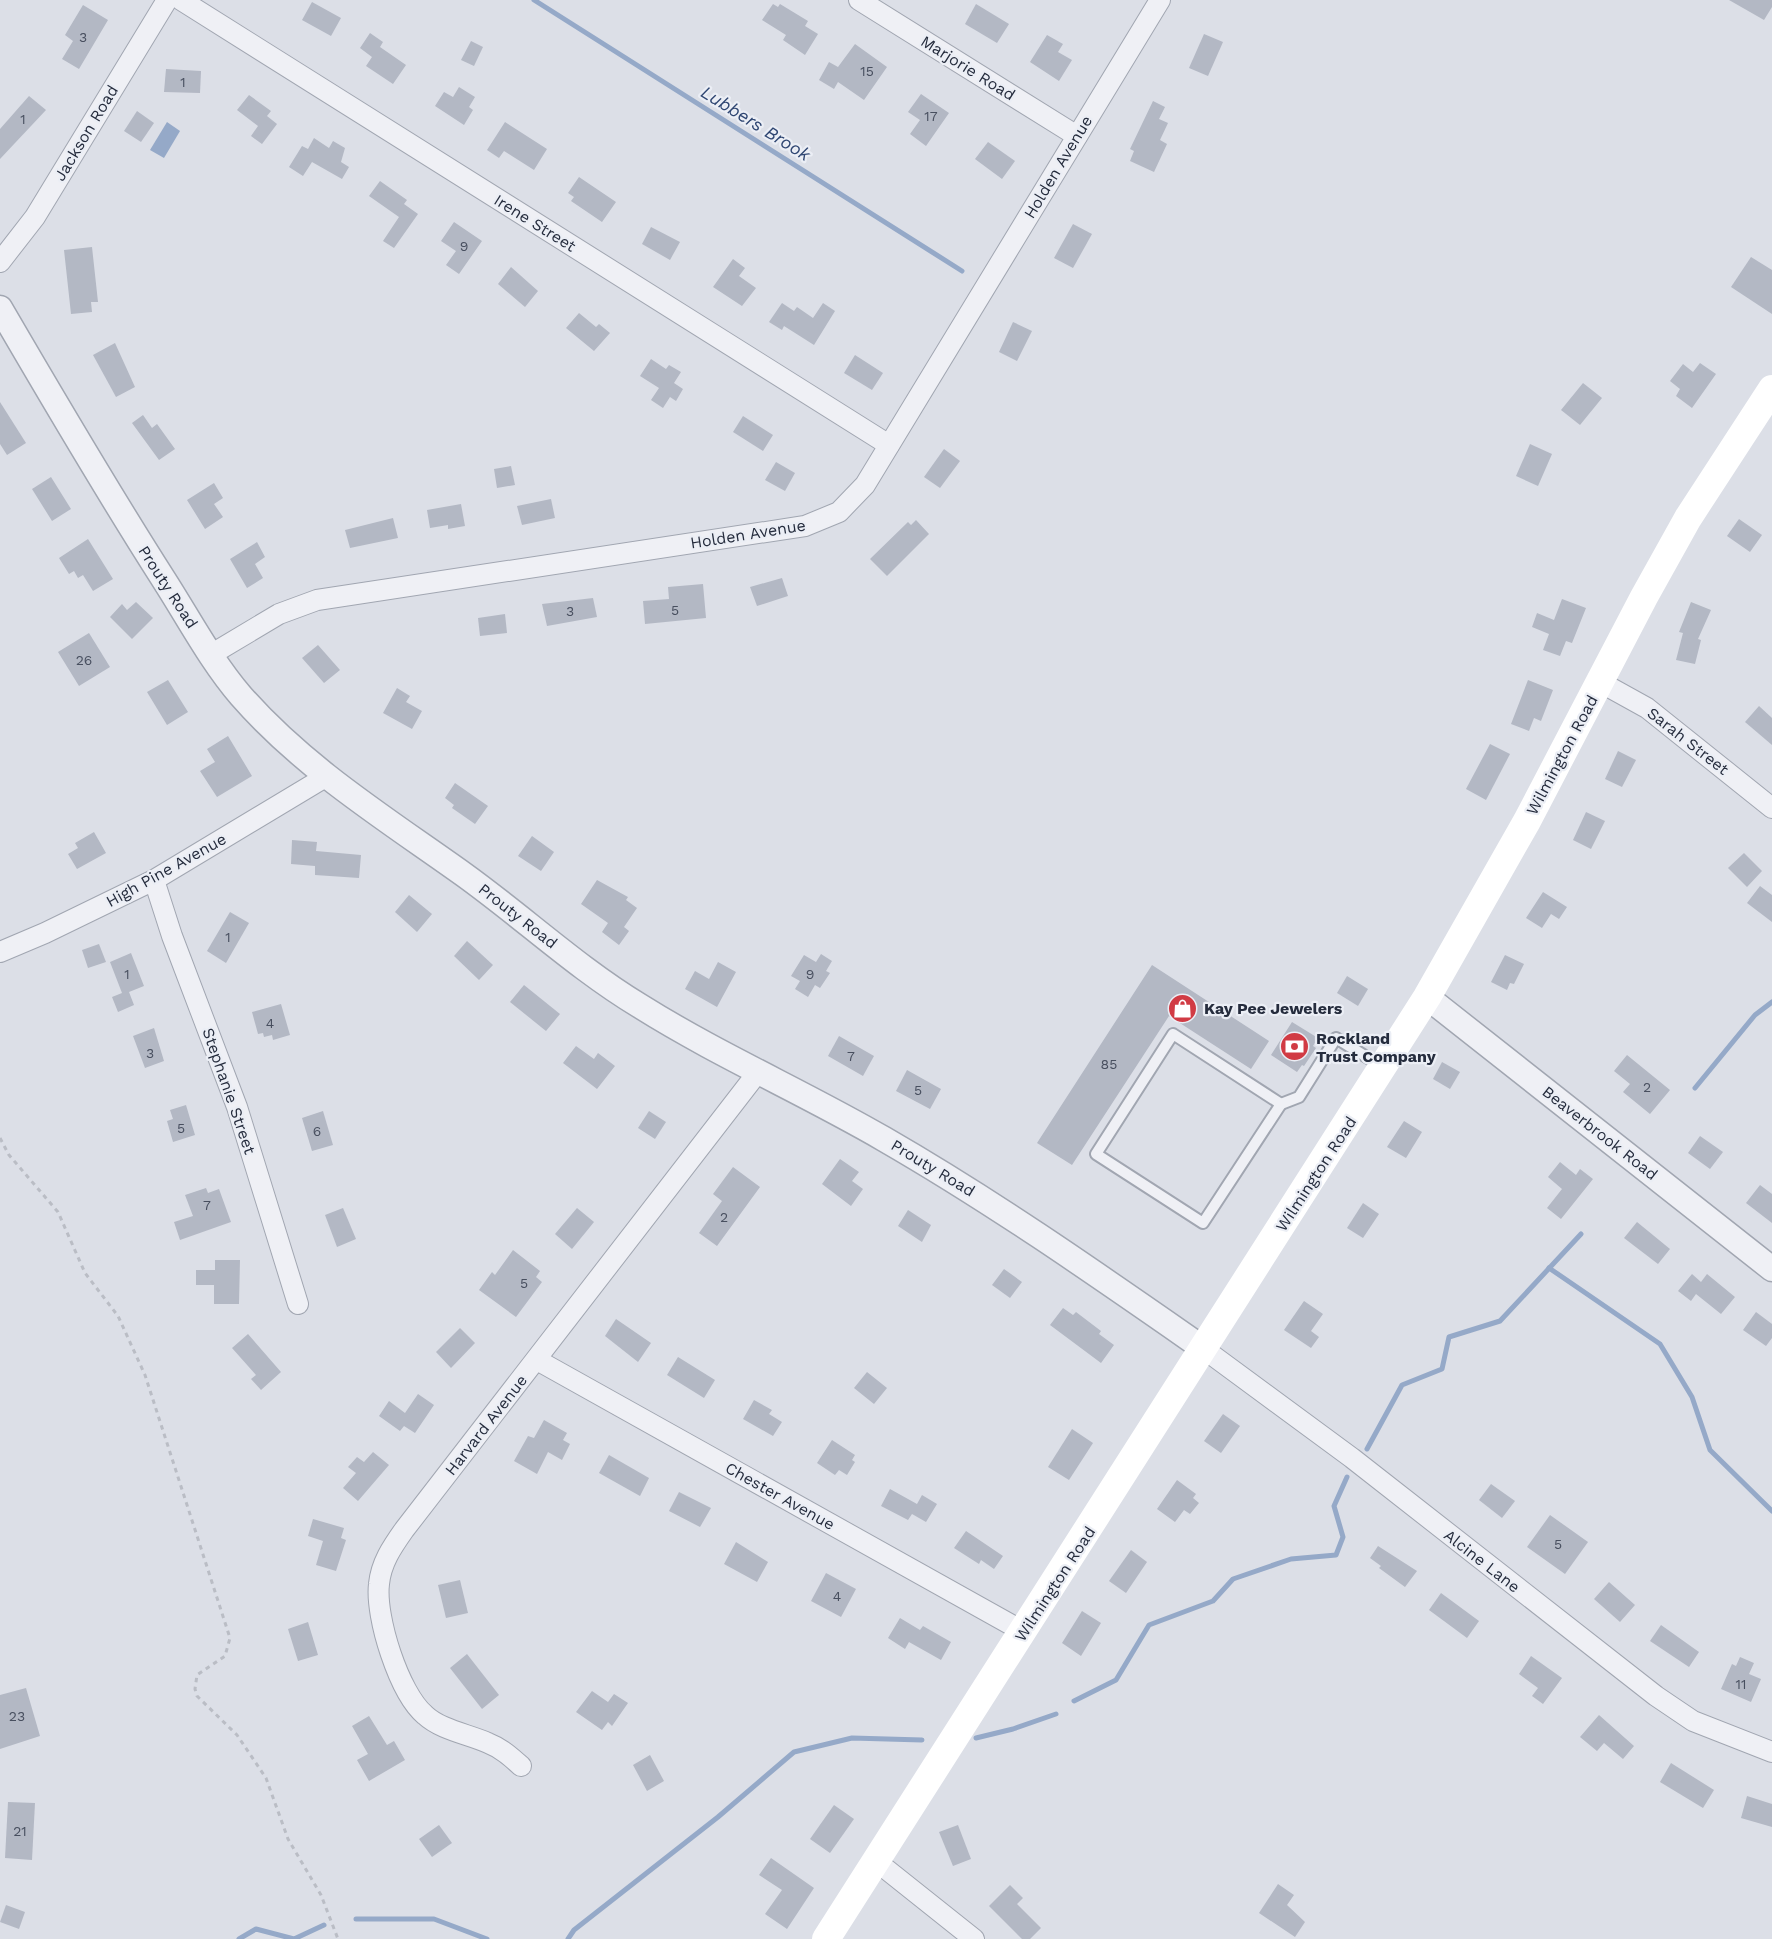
<svg xmlns="http://www.w3.org/2000/svg" width="1772" height="1939" font-family="'Work Sans',sans-serif">
<style>
.water{fill:#95a9c8}
.lines{fill:none;stroke-linecap:round;stroke-linejoin:round}
.stream{stroke:#95a9c8;stroke-width:5}
.building{fill:#b3b8c4}
.service-casing{stroke:#a1a6b1;stroke-width:14}
.minor-casing{stroke:#a1a6b1;stroke-width:22}
.tertiary-casing{stroke:#a1a6b1;stroke-width:27}
.path{stroke:#babdc5;stroke-width:3;stroke-dasharray:4.5 4.5;stroke-linecap:butt}
.service{stroke:#eff0f5;stroke-width:10}
.minor{stroke:#eff0f5;stroke-width:20}
.tertiary{stroke:#eff0f5;stroke-width:24}
.secondary{stroke:#fff;stroke-width:28}
.labels{text-anchor:middle;dominant-baseline:central;stroke-width:4.5;stroke-linejoin:round;paint-order:stroke}
.number-label{font-size:14px;fill:#484f5f}
.street-label{font-size:16px;fill:#252c3d;stroke:#ebeef5}
.poi-label{font-size:16px;font-weight:bold;fill:#252c3d;stroke:#ebeef5;text-anchor:start}
.water-label{font-size:18px;font-style:italic;fill:#2f4672;stroke:#ebeef5}
</style>
<rect width="100%" height="100%" fill="#dcdfe7"/>
<!-- water -->
<path class="water" d="M167,122L180,131L164,158L150,150Z"/>
<g class="lines">
<!-- stream -->
<g class="stream">
<path d="M534,0L962,271"/>
<path d="M1695,1088L1755,1015L1772,1002"/>
<path d="M1549,1268L1660,1344L1692,1397L1710,1450L1772,1511"/>
<path d="M1367,1449L1402,1385L1442,1369L1449,1337L1500,1321L1581,1234"/>
<path d="M1074,1701L1116,1680L1149,1625L1213,1601L1233,1579L1291,1559L1336,1555L1343,1537L1334,1506L1347,1477"/>
<path d="M976,1738L1013,1729L1056,1714"/>
<path d="M356,1919H434L487,1939"/>
<path d="M239,1939L256,1929L294,1939L324,1925"/>
<path d="M568,1939L574,1930L718,1817L794,1752L852,1738L922,1740"/>
</g>
</g>
<!-- building -->
<g class="building">
<path d="M1729,0H1772V7L1764,20Z"/>
<path d="M312,2L341,18L331,36L302,20Z"/>
<path d="M773,4L778,7L780,4L808,21L805,26L818,34L805,55L783,40L786,35L762,20Z"/>
<path d="M976,4L1009,24L997,43L965,24Z"/>
<path d="M83,5L108,20L79,69L62,59L73,41L65,35Z"/>
<path d="M370,33L383,42L380,47L406,65L393,84L366,66L372,57L360,48Z"/>
<path d="M1204,34L1223,42L1208,76L1189,68Z"/>
<path d="M1047,35L1063,44L1058,52L1072,60L1059,81L1030,62Z"/>
<path d="M471,41L483,47L474,66L461,60Z"/>
<path d="M855,44L887,67L864,100L838,82L834,89L819,80L829,62L838,67Z"/>
<path d="M166,69L201,71L200,93L164,92Z"/>
<path d="M459,87L475,97L469,107L473,110L464,125L435,106L444,92L453,97Z"/>
<path d="M921,94L949,113L926,146L910,134L920,120L908,112Z"/>
<path d="M249,95L271,111L267,116L277,124L262,144L251,136L258,126L237,110Z"/>
<path d="M29,96L46,110L0,159V129Z"/>
<path d="M1153,101L1165,107L1159,119L1168,123L1160,140L1167,144L1154,172L1130,161L1134,151L1130,149Z"/>
<path d="M137,111L154,123L141,142L124,131Z"/>
<path d="M505,122L547,149L534,170L504,151L499,158L487,150Z"/>
<path d="M314,138L329,148L333,141L345,148L341,162L349,167L342,179L312,162L303,176L289,167L302,146L308,149Z"/>
<path d="M988,142L1015,161L1002,179L975,159Z"/>
<path d="M579,177L616,202L602,222L571,201L574,197L568,193Z"/>
<path d="M380,181L407,200L404,204L418,214L394,248L383,241L399,217L369,196Z"/>
<path d="M454,222L482,241L459,274L446,265L456,251L441,241Z"/>
<path d="M1073,224L1092,234L1073,268L1054,258Z"/>
<path d="M651,227L680,242L670,260L642,244Z"/>
<path d="M92,247L98,302H91L92,312L71,314L64,250Z"/>
<path d="M1751,257L1772,270V314L1731,287Z"/>
<path d="M733,259L745,268L739,276L756,288L742,306L713,287Z"/>
<path d="M511,267L538,291L525,307L498,284Z"/>
<path d="M782,303L794,311L797,307L813,318L823,303L835,311L814,345L784,326L782,330L769,322Z"/>
<path d="M579,313L596,327L599,324L610,333L594,351L566,328Z"/>
<path d="M1013,322L1032,331L1017,361L999,352Z"/>
<path d="M115,343L135,387L116,397L93,355Z"/>
<path d="M855,355L883,373L872,390L844,373Z"/>
<path d="M651,359L666,369L669,365L681,372L674,383L683,389L676,401L670,397L663,408L651,400L659,388L640,376Z"/>
<path d="M1700,363L1716,374L1692,408L1676,396L1680,389L1670,381L1683,364L1693,372Z"/>
<path d="M1583,383L1602,398L1580,425L1561,410Z"/>
<path d="M0,402L26,443L7,455L0,444Z"/>
<path d="M143,415L152,428L157,424L175,449L159,460L132,423Z"/>
<path d="M743,416L773,435L763,451L733,432Z"/>
<path d="M1530,444L1552,454L1538,486L1516,476Z"/>
<path d="M944,449L960,461L940,488L924,477Z"/>
<path d="M776,462L795,473L785,491L765,480Z"/>
<path d="M511,466L515,485L497,488L494,469Z"/>
<path d="M51,477L71,509L52,521L32,489Z"/>
<path d="M214,483L223,498L214,504L223,517L205,529L187,500Z"/>
<path d="M551,499L555,518L522,525L517,506Z"/>
<path d="M461,504L465,526L448,529V525L430,528L427,510Z"/>
<path d="M393,518L398,538L350,548L345,530Z"/>
<path d="M1739,519L1762,535L1750,552L1727,536Z"/>
<path d="M916,520L929,534L887,576L870,559L908,522L911,525Z"/>
<path d="M88,539L113,579L93,591L83,575L78,578L74,571L69,574L59,558Z"/>
<path d="M257,542L265,557L255,564L263,578L247,588L230,559Z"/>
<path d="M782,578L788,596L757,606L750,587Z"/>
<path d="M703,584L706,618L645,624L643,601L669,599L668,587Z"/>
<path d="M593,598L597,617L547,626L542,604Z"/>
<path d="M1562,599L1586,608L1572,643L1566,641L1560,656L1543,650L1549,634L1532,627L1537,613L1554,620Z"/>
<path d="M136,602L153,618L132,639L110,617L122,604L127,610Z"/>
<path d="M1691,602L1711,610L1698,639L1701,640L1695,664L1676,660L1683,633L1679,632Z"/>
<path d="M505,614L507,633L480,636L478,618Z"/>
<path d="M89,633L110,667L79,686L58,652Z"/>
<path d="M318,645L340,670L324,683L302,658Z"/>
<path d="M168,680L188,712L167,725L147,692Z"/>
<path d="M1528,680L1553,690L1541,721L1534,718L1529,731L1511,724Z"/>
<path d="M397,688L410,696L406,702L422,711L412,729L383,713Z"/>
<path d="M1759,706L1772,718V745L1745,722Z"/>
<path d="M228,736L252,776L217,797L200,771L215,762L207,749Z"/>
<path d="M1490,744L1510,754L1486,800L1466,789Z"/>
<path d="M1618,751L1636,760L1622,787L1605,779Z"/>
<path d="M455,783L488,806L475,824L452,808L454,805L445,798Z"/>
<path d="M1586,812L1605,821L1591,849L1573,840Z"/>
<path d="M94,832L106,853L77,869L68,854L78,848L75,843Z"/>
<path d="M532,836L554,852L541,871L518,856Z"/>
<path d="M292,840L317,842L316,851L361,855L359,878L315,875V866L291,864Z"/>
<path d="M1744,853L1762,871L1747,887L1728,868Z"/>
<path d="M597,880L628,897L626,900L637,908L624,927L629,931L619,945L602,932L608,923L581,904Z"/>
<path d="M1760,886L1772,895V922L1747,903Z"/>
<path d="M1543,892L1567,907L1559,919L1551,914L1542,928L1526,918Z"/>
<path d="M409,895L432,914L417,932L395,912Z"/>
<path d="M230,912L249,923L226,963L207,951Z"/>
<path d="M467,941L493,965L479,980L454,956Z"/>
<path d="M99,944L106,962L88,968L82,950Z"/>
<path d="M131,953L144,986L129,992L134,1005L118,1012L112,997L122,993L110,962Z"/>
<path d="M821,954L832,961L826,971L830,973L820,988L815,985L808,997L795,989L800,981L791,976L804,955L816,962Z"/>
<path d="M1505,955L1524,964L1514,984L1510,983L1507,990L1491,982Z"/>
<path d="M718,962L736,972L717,1007L685,989L695,971L709,979Z"/>
<path d="M1152,965L1269,1041L1251,1069L1169,1016L1072,1165L1037,1143Z"/>
<path d="M1347,976L1368,989L1358,1006L1337,993Z"/>
<path d="M524,985L560,1014L546,1031L510,1002Z"/>
<path d="M281,1004L290,1035L273,1040L272,1035L264,1037L263,1033L258,1034L252,1012Z"/>
<path d="M1292,1022L1318,1038L1313,1046L1316,1048L1304,1066L1302,1065L1297,1072L1271,1055Z"/>
<path d="M154,1028L164,1061L145,1068L133,1036Z"/>
<path d="M839,1036L874,1056L863,1076L828,1056Z"/>
<path d="M576,1046L594,1059L598,1053L615,1066L597,1089L563,1063Z"/>
<path d="M1627,1055L1670,1090L1650,1114L1623,1092L1630,1084L1614,1071Z"/>
<path d="M1442,1062L1460,1072L1450,1089L1433,1079Z"/>
<path d="M907,1070L941,1089L930,1109L896,1091Z"/>
<path d="M186,1105L195,1135L173,1142L167,1121L173,1119L170,1110Z"/>
<path d="M323,1111L333,1145L312,1151L302,1118Z"/>
<path d="M649,1111L666,1122L655,1139L638,1128Z"/>
<path d="M1404,1121L1422,1132L1406,1158L1387,1147Z"/>
<path d="M1700,1136L1723,1152L1710,1169L1688,1153Z"/>
<path d="M840,1159L859,1172L852,1181L863,1189L851,1206L822,1184Z"/>
<path d="M1560,1162L1576,1175L1580,1169L1593,1179L1561,1219L1547,1208L1562,1189L1548,1177Z"/>
<path d="M733,1167L760,1187L717,1246L699,1233L722,1201L713,1194Z"/>
<path d="M1760,1185L1772,1194V1223L1746,1203Z"/>
<path d="M206,1188L208,1193L219,1189L231,1222L180,1240L174,1222L193,1216L185,1195Z"/>
<path d="M1363,1203L1379,1214L1363,1238L1347,1228Z"/>
<path d="M343,1208L356,1239L337,1247L325,1215Z"/>
<path d="M577,1208L594,1222L572,1249L555,1234Z"/>
<path d="M908,1210L931,1225L922,1242L898,1226Z"/>
<path d="M1637,1222L1670,1249L1658,1264L1624,1238Z"/>
<path d="M513,1250L540,1271L536,1277L542,1282L516,1317L479,1290L492,1272L495,1275Z"/>
<path d="M215,1260H240L239,1304H214V1285H196V1270H215Z"/>
<path d="M1004,1269L1022,1282L1010,1298L992,1285Z"/>
<path d="M1692,1274L1701,1282L1707,1274L1735,1297L1721,1314L1696,1294L1691,1301L1678,1291Z"/>
<path d="M1304,1301L1323,1314L1311,1331L1319,1337L1311,1348L1284,1330Z"/>
<path d="M1063,1308L1073,1315L1076,1312L1101,1331L1099,1334L1114,1345L1101,1363L1050,1325Z"/>
<path d="M1756,1312L1772,1324V1338L1766,1346L1743,1330Z"/>
<path d="M616,1319L651,1343L638,1362L605,1336Z"/>
<path d="M460,1328L475,1343L451,1368L436,1352Z"/>
<path d="M248,1334L281,1372L261,1390L251,1379L256,1375L232,1348Z"/>
<path d="M678,1357L715,1380L704,1398L667,1375Z"/>
<path d="M867,1372L887,1388L874,1404L854,1388Z"/>
<path d="M418,1394L434,1405L415,1433L404,1426L400,1431L379,1416L389,1401L405,1413Z"/>
<path d="M754,1400L772,1410L769,1414L782,1422L773,1436L743,1419Z"/>
<path d="M1223,1414L1240,1426L1221,1453L1204,1441Z"/>
<path d="M544,1420L567,1433L563,1440L570,1444L562,1460L548,1452L537,1474L514,1461L528,1436L534,1438Z"/>
<path d="M1072,1429L1093,1443L1069,1480L1048,1467Z"/>
<path d="M832,1440L855,1455L852,1460L855,1462L847,1475L839,1470L835,1475L817,1463Z"/>
<path d="M373,1452L389,1465L358,1501L343,1488L356,1473L348,1467L357,1457L364,1462Z"/>
<path d="M609,1455L649,1478L640,1496L599,1473Z"/>
<path d="M1177,1480L1196,1494L1193,1498L1199,1503L1190,1514L1184,1510L1175,1522L1157,1509Z"/>
<path d="M1491,1484L1515,1501L1502,1518L1479,1500Z"/>
<path d="M890,1489L917,1504L922,1495L937,1504L926,1522L912,1514L908,1520L881,1506Z"/>
<path d="M679,1492L711,1508L700,1527L669,1511Z"/>
<path d="M1550,1515L1588,1542L1565,1574L1527,1547Z"/>
<path d="M313,1519L344,1528L341,1538L346,1540L336,1571L316,1565L323,1541L308,1536Z"/>
<path d="M966,1531L1003,1556L994,1569L981,1560L979,1564L954,1548Z"/>
<path d="M736,1542L768,1562L757,1582L724,1564Z"/>
<path d="M1378,1546L1417,1571L1405,1587L1379,1568L1381,1566L1370,1558Z"/>
<path d="M1131,1550L1147,1562L1126,1593L1109,1581Z"/>
<path d="M826,1573L856,1589L841,1617L811,1601Z"/>
<path d="M460,1580L468,1613L446,1618L438,1585Z"/>
<path d="M1609,1582L1635,1605L1620,1622L1594,1599Z"/>
<path d="M1441,1593L1479,1621L1467,1638L1429,1610Z"/>
<path d="M1082,1611L1101,1623L1081,1656L1062,1643Z"/>
<path d="M900,1618L920,1630L923,1626L951,1642L941,1660L909,1642L905,1649L888,1638Z"/>
<path d="M308,1622L318,1655L298,1661L288,1629Z"/>
<path d="M1661,1625L1699,1652L1689,1667L1650,1641Z"/>
<path d="M467,1654L499,1695L482,1709L450,1668Z"/>
<path d="M1531,1656L1562,1678L1543,1704L1532,1696L1538,1688L1519,1674Z"/>
<path d="M1740,1657L1754,1663L1749,1674L1761,1679L1751,1702L1721,1689L1732,1664L1736,1666Z"/>
<path d="M26,1688L40,1736L0,1749V1695Z"/>
<path d="M592,1691L608,1702L614,1694L628,1703L612,1726L608,1722L602,1730L576,1712Z"/>
<path d="M1599,1715L1634,1746L1623,1759L1604,1743L1597,1751L1580,1737Z"/>
<path d="M369,1716L387,1745L394,1741L405,1760L369,1781L357,1760L368,1754L352,1726Z"/>
<path d="M650,1755L664,1781L647,1791L633,1765Z"/>
<path d="M1671,1763L1714,1790L1703,1808L1660,1782Z"/>
<path d="M1747,1796L1772,1804V1827L1741,1818Z"/>
<path d="M8,1802L35,1803L32,1860L5,1858Z"/>
<path d="M834,1805L854,1819L830,1853L810,1839Z"/>
<path d="M439,1825L452,1843L432,1857L419,1839Z"/>
<path d="M958,1825L971,1859L953,1866L939,1832Z"/>
<path d="M771,1858L814,1888L787,1929L765,1914L782,1890L759,1875Z"/>
<path d="M1278,1884L1294,1895L1287,1905L1305,1922L1295,1937L1259,1913Z"/>
<path d="M1010,1885L1023,1898L1017,1904L1041,1928L1030,1939H1022L989,1906Z"/>
<path d="M6,1905L25,1912L19,1929L0,1922Z"/>
</g>
<g class="lines">
<defs>
<g id="service">
<path d="M1173,1034L1281,1104L1203,1223L1096,1154Z"/>
<path d="M1281,1104L1299,1097L1336,1038L1381,1066"/>
</g>
<g id="minor">
<path d="M181,0L889,445"/>
<path d="M859,0L1077,136"/>
<path d="M0,262L35,217L167,0"/>
<path d="M212,654L279,614L317,600L805,526L839,512L865,485L1160,0"/>
<path d="M1600,682L1647,708L1772,808"/>
<path d="M154,880L172,936L237,1107L298,1304"/>
<path d="M0,952L45,933L154,880L327,776"/>
<path d="M1204,1349L1352,1458L1656,1696L1693,1721L1772,1752"/>
<path d="M537,1360L1024,1632"/>
<path d="M521,1766C511,1757 501,1748 488,1743C468,1734 441,1730 425,1715C399,1693 375,1617 379,1584C381,1563 392,1547 404,1530L758,1072"/>
<path d="M876,1861L974,1939"/>
</g>
<g id="tertiary">
<path d="M0,308C53,399 107,491 164,580C189,619 211,661 241,696C304,768 386,819 463,874C523,917 577,968 640,1006C718,1055 803,1092 884,1139C995,1203 1099,1276 1204,1349"/>
<path d="M1427,997L1772,1269"/>
</g>
</defs>
<!-- service casing -->
<use href="#service" class="service-casing"/>
<!-- minor casing -->
<use href="#minor" class="minor-casing"/>
<!-- tertiary casing -->
<use href="#tertiary" class="tertiary-casing"/>
<!-- path -->
<path class="path" d="M0,1138L9,1155L58,1212L85,1273L118,1316L145,1375L230,1638L225,1656L197,1675L195,1689L197,1696L237,1735L266,1778L288,1839L321,1895L338,1939"/>
<!-- service -->
<use href="#service" class="service"/>
<!-- minor -->
<use href="#minor" class="minor"/>
<!-- tertiary -->
<use href="#tertiary" class="tertiary"/>
<!-- secondary -->
<path class="secondary" d="M826,1939L1427,997L1527,821L1644,597L1688,518L1772,389"/>
</g>
<!-- icons -->
<defs>
<symbol id="shop-disc" viewBox="-11 -11 22 22"><circle r="9.5" fill="#d13b44" stroke="#ebeef5"/><path d="M-5-2.5h2.3a2.7 3.5 0 0 1 5.4 0H5L5.5 6h-11ZM-1.5-2.5h3a1.5 2.3 0 0 0-3 0Z" fill="#fff"/></symbol>
<symbol id="bank-disc" viewBox="-11 -11 22 22"><circle r="9.5" fill="#d13b44" stroke="#ebeef5"/><path d="M-6-4H6V4H-6ZM0-2.3a2.3 2.3 0 1 0 0 4.6a2.3 2.3 0 1 0 0-4.6Z" fill="#fff"/></symbol>
</defs>
<g fill-rule="evenodd">
<use href="#shop-disc" x="1166" y="992" width="33" height="33"/>
<use href="#bank-disc" x="1278" y="1030" width="33" height="33"/>
</g>
<g class="labels">
<!-- number labels -->
<g class="number-label">
<text x="83" y="37">3</text>
<text x="867" y="71">15</text>
<text x="183" y="82">1</text>
<text x="931" y="116">17</text>
<text x="23" y="119">1</text>
<text x="464" y="246">9</text>
<text x="675" y="610">5</text>
<text x="570" y="611">3</text>
<text x="84" y="660">26</text>
<text x="228" y="937">1</text>
<text x="127" y="974">1</text>
<text x="810" y="974">9</text>
<text x="270" y="1023">4</text>
<text x="150" y="1053">3</text>
<text x="851" y="1056">7</text>
<text x="1109" y="1064">85</text>
<text x="1647" y="1087">2</text>
<text x="918" y="1090">5</text>
<text x="181" y="1128">5</text>
<text x="317" y="1131">6</text>
<text x="207" y="1205">7</text>
<text x="724" y="1217">2</text>
<text x="524" y="1283">5</text>
<text x="1558" y="1544">5</text>
<text x="837" y="1596">4</text>
<text x="1741" y="1684">11</text>
<text x="17" y="1716">23</text>
<text x="20" y="1831">21</text>
</g>
<!-- street labels -->
<g class="street-label">
<text transform="translate(968 68) rotate(32)">Marjorie Road</text>
<text transform="translate(86 133) rotate(-59)">Jackson Road</text>
<text transform="translate(1058 167) rotate(-59)">Holden Avenue</text>
<text transform="translate(535 223) rotate(32)">Irene Street</text>
<text transform="translate(748 534) rotate(-9)">Holden Avenue</text>
<text transform="translate(168 587) rotate(57)">Prouty Road</text>
<text transform="translate(1688 741) rotate(38)">Sarah Street</text>
<text transform="translate(1562 755) rotate(-62)">Wilmington Road</text>
<text transform="translate(166 870) rotate(-29)">High Pine Avenue</text>
<text transform="translate(518 916) rotate(38)">Prouty Road</text>
<text transform="translate(229 1091) rotate(71)">Stephanie Street</text>
<text transform="translate(1600 1133) rotate(38)">Beaverbrook Road</text>
<text transform="translate(933 1168) rotate(31)">Prouty Road</text>
<text transform="translate(1316 1174) rotate(-57)">Wilmington Road</text>
<text transform="translate(486 1425) rotate(-52)">Harvard Avenue</text>
<text transform="translate(780 1496) rotate(29)">Chester Avenue</text>
<text transform="translate(1482 1561) rotate(38)">Alcine Lane</text>
<text transform="translate(1055 1584) rotate(-57)">Wilmington Road</text>
</g>
<!-- poi labels -->
<g class="poi-label">
<text x="1204" y="1008">Kay Pee Jewelers</text>
<text x="1316" y="1038">Rockland<tspan x="1316" dy="18">Trust Company</tspan></text>
</g>
<!-- water labels -->
<g class="water-label">
<text transform="translate(756 123) rotate(32)">Lubbers Brook</text>
</g>
</g>
</svg>
